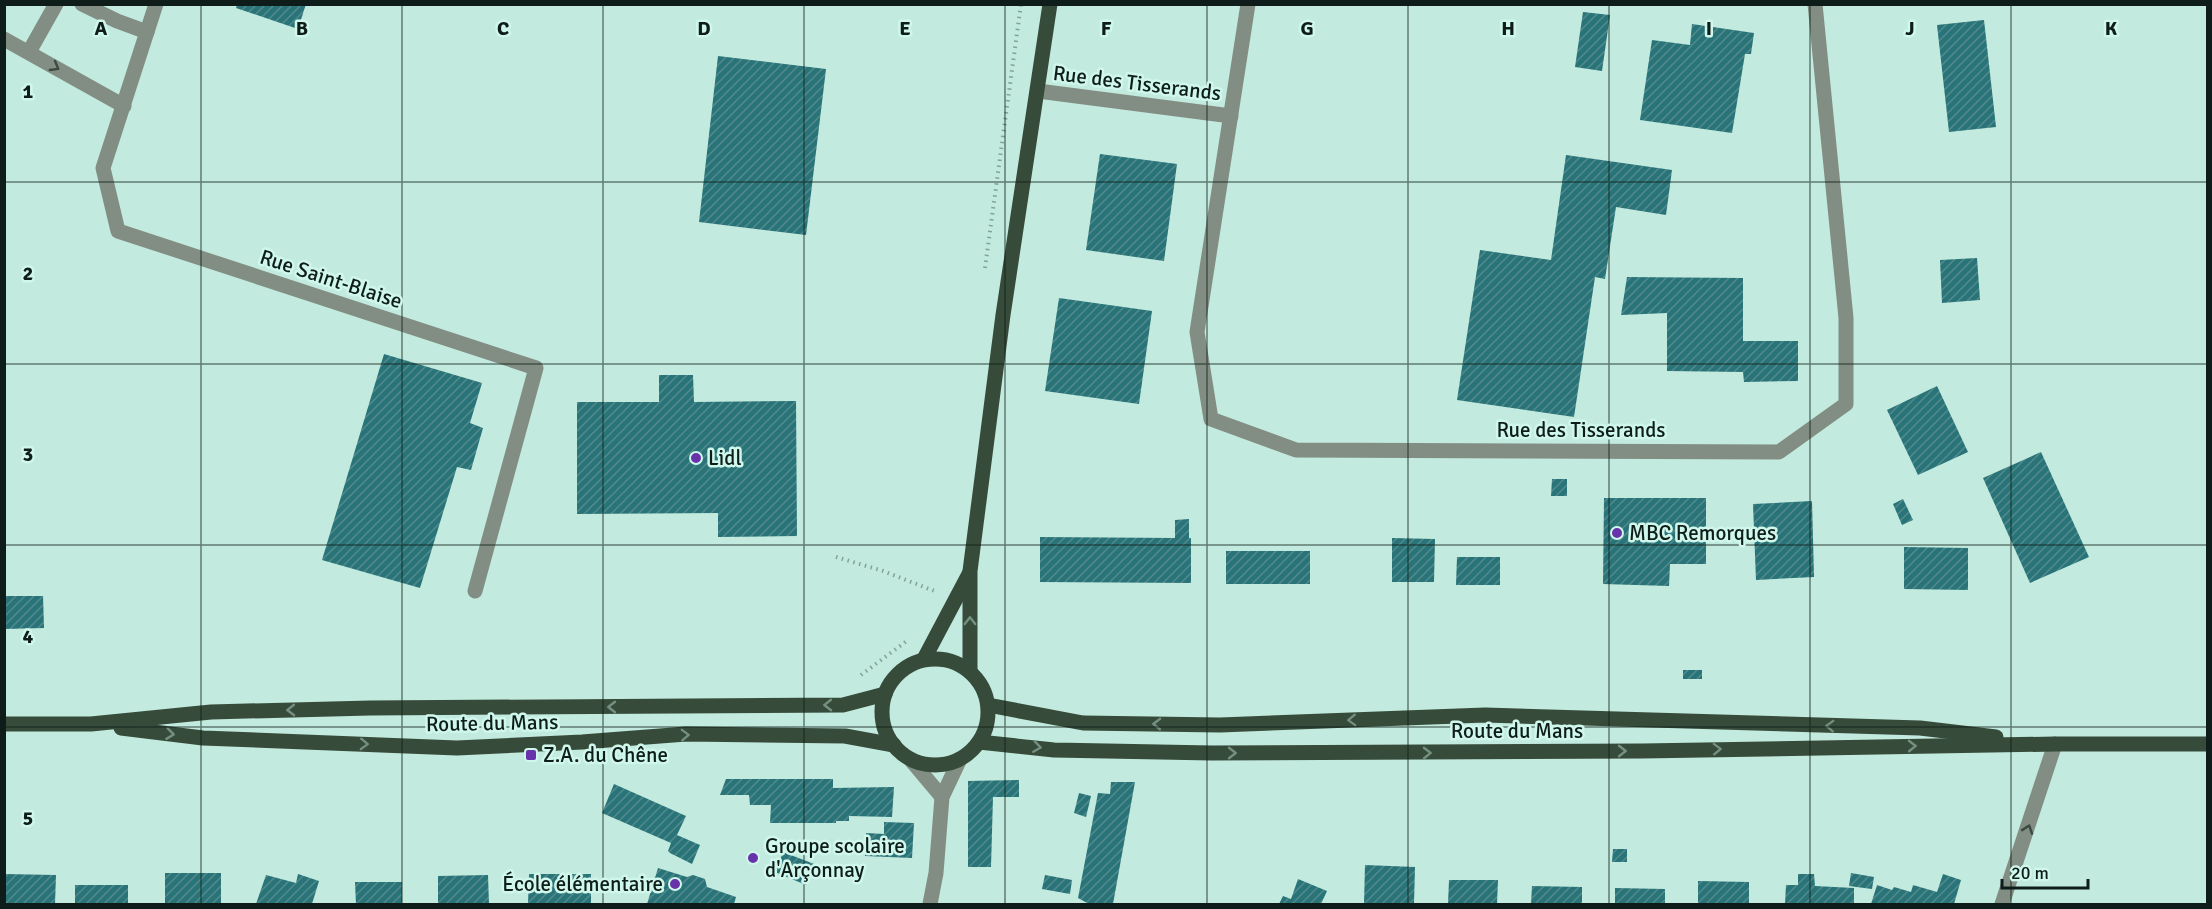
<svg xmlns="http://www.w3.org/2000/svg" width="2212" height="909" font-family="Signika,sans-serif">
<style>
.building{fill:url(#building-hatch)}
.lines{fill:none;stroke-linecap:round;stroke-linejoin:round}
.path{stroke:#83a399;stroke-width:4;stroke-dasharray:1.5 4.5;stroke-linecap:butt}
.minor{stroke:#828e84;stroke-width:15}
.major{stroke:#374b3b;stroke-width:15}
.oneway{stroke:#3c4a44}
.oneway2{stroke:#749081}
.grid{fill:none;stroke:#0e1d19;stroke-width:1.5;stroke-opacity:0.55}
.poi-dot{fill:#6833aa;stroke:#cff7eb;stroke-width:2}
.labels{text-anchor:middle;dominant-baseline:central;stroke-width:5;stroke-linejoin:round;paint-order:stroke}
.street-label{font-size:21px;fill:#0e1d19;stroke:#cff7eb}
.poi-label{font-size:21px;fill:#0e1d19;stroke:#cff7eb;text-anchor:start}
.grid-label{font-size:20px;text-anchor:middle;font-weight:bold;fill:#0e1d19;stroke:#cff7eb;stroke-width:5;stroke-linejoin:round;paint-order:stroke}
</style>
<defs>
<pattern id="building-hatch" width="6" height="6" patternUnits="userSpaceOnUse" patternTransform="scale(1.5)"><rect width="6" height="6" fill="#297478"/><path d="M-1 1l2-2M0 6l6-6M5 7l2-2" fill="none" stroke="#54898c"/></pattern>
</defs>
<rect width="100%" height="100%" fill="#c2eade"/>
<!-- building -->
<g class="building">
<path d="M237,4H306L298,29L236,8Z"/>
<path d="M1583,12L1610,15L1602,71L1575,67Z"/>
<path d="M1984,20L1996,127L1949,132L1937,25Z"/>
<path d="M1692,24L1754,33L1751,54H1745L1732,133L1640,120L1652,40L1690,45Z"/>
<path d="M718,56L826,69L806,235L699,222Z"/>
<path d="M1100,154L1177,164L1164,261L1086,250Z"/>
<path d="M1566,155L1672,170L1666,215L1616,207L1605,279L1595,277L1574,417L1457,400L1480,250L1551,260Z"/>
<path d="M1977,258L1980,300L1942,303L1940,260Z"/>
<path d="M1627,277L1743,278V341H1798V381L1744,382L1743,372L1667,371V313L1621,315Z"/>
<path d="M1059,298L1152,311L1139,404L1045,391Z"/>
<path d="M384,354L482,383L470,423L483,428L471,470L457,467L420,588L322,560Z"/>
<path d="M659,375H693L694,402L796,401L797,536L718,537V513L577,514V402H659Z"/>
<path d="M1937,386L1968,452L1918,475L1887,410Z"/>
<path d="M2041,452L2089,557L2030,583L1983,478Z"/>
<path d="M1552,479H1567V496H1551Z"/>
<path d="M1604,498H1706V564H1670L1669,586L1603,584Z"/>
<path d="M1903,499L1913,520L1902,525L1893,504Z"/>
<path d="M1812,501L1814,577L1756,580L1753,504Z"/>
<path d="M1189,519V538H1191V583L1040,582V537L1175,538V520Z"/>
<path d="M1392,538L1435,539L1434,582H1392Z"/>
<path d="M1904,547L1968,548V590L1904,589Z"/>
<rect x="1226" y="551" width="84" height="33"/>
<path d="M1457,557H1500V585H1456Z"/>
<path d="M4,596H43L44,628L4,629Z"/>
<rect x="1683" y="670" width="19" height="9"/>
<path d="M726,779H833V788L894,787L892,817L849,816V821H836V823H770L771,805H750L749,795H720Z"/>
<path d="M1019,780V797H993L991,867H968V781Z"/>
<path d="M1111,782H1135L1113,904H1089L1078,898L1098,793L1110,794Z"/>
<path d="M614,784L686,816L677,835L700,845L692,864L670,853L668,851L671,843L602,813Z"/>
<path d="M1079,793L1091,796L1086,817L1074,813Z"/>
<path d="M884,822L914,823L912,858L865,856L866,833L884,834Z"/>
<path d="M1613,849H1627V862H1612Z"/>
<path d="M783,852L814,864L806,885L775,872Z"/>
<path d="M1365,865L1415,867L1414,904H1364Z"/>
<path d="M658,868L687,877L693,875L705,879L707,887L736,897L734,904H647Z"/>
<rect x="165" y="873" width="56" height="31"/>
<path d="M1851,873L1874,877L1872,889L1849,886Z"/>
<path d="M4,874L56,875L55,904H4Z"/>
<path d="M298,874L319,881L312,904H256L266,875L296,883Z"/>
<path d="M529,874H591V904H528Z"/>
<path d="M1798,874H1814L1815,886L1854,888V904H1785L1786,885H1798Z"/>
<path d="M1943,874L1961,880L1954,904H1871L1877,885L1892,890L1894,887L1911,892L1913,885L1937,892Z"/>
<path d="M488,875L489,904H438V876Z"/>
<path d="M1045,875L1072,880L1070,894L1042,889Z"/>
<path d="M1298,879L1327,891L1321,904H1279L1283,896L1291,899Z"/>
<path d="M1449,880H1498L1497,904H1448Z"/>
<path d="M1698,881L1749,882V904H1698Z"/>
<path d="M355,882H402V904H356Z"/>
<rect x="75" y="885" width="53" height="19"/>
<path d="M1532,886L1582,887V904H1531Z"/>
<path d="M1615,888L1665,889V904H1615Z"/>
</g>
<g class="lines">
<!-- path -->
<g class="path">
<path d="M985,268L1021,4"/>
<path d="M836,557L883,571L937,592"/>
<path d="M861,675L908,640"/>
</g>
<!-- minor -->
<g class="minor">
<path d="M82,4L117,21L147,32"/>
<path d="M156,4L103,168L118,231L536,368L475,591"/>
<path d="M1248,4L1197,332L1211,419L1296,450L1779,452L1846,404V318L1815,4"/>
<path d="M4,39L124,106"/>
<path d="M29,52L56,4"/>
<path d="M1038,91L1231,116"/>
<path d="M910,759L942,797"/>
<path d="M930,904L936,873L942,797L960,759"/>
<path d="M2002,904L2055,744"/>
</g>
<!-- major -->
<g class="major">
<path d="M924,659L969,574"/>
<circle cx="935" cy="712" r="53"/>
<path d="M970,672V571L1003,315L1050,4"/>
<path d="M988,705L1083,723L1220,725L1485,715L1920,728L1996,737"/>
<path d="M4,724H91L211,712L370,708L843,705L885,694"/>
<path d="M121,728L203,738L457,748L582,742L686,734L845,736L894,745"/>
<path d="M979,742L1054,750L1212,753L1642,751L2055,744H2208"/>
</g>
</g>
<!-- one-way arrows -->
<defs><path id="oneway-chevron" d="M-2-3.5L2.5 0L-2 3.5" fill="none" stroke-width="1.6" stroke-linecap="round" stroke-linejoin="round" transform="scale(1.5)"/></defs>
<g class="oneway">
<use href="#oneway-chevron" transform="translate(55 67) rotate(30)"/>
<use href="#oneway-chevron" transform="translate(2028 829) rotate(-71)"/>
</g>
<g class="oneway2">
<use href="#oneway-chevron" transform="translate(970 621) rotate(-90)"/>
<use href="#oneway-chevron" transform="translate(828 705) rotate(179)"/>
<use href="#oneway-chevron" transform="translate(612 707) rotate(180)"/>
<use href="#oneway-chevron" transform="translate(291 710) rotate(179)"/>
<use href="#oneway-chevron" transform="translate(1352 720) rotate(178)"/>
<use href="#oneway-chevron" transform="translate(1157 724) rotate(-179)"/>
<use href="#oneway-chevron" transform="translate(1830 726) rotate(-178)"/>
<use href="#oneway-chevron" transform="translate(170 734) rotate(7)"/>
<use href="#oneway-chevron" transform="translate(685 735) rotate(-2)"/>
<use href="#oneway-chevron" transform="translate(364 744) rotate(2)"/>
<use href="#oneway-chevron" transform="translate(1912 746) rotate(-1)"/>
<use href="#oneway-chevron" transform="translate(1037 747) rotate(8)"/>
<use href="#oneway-chevron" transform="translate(1717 749) rotate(-2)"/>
<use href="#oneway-chevron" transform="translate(1622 751)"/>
<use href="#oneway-chevron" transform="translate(1232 753)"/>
<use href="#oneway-chevron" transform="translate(1427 753) rotate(-1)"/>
</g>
<!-- grid -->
<path class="grid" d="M201,4V904M402,4V904M603,4V904M804,4V904M1005,4V904M1207,4V904M1408,4V904M1609,4V904M1810,4V904M2011,4V904M4,182H2208M4,364H2208M4,545H2208M4,727H2208"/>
<!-- markers -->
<g class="poi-dot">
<circle cx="696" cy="458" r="6"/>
<circle cx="1617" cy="533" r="6"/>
<rect x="525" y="749" width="12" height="12" rx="3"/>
<circle cx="753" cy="858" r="6"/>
<circle cx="675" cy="884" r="6"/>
</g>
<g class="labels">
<!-- street labels -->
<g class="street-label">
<text transform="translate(1137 83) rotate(7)">Rue des Tisserands</text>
<text transform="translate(331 279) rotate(18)">Rue Saint-Blaise</text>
<text x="1581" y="430">Rue des Tisserands</text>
<text transform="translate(492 723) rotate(-1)">Route du Mans</text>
<text x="1517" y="731">Route du Mans</text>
</g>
<!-- poi labels -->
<g class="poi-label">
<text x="708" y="458">Lidl</text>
<text x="1629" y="533">MBC Remorques</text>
<text x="543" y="755">Z.A. du Chêne</text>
<text x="765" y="846">Groupe scolaire<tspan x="765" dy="24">d'Arçonnay</tspan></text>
<text x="663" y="884" text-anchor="end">École élémentaire</text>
</g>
</g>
<g class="grid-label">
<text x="101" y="35">A</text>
<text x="302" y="35">B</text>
<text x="503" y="35">C</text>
<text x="704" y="35">D</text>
<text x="905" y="35">E</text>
<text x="1106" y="35">F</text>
<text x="1307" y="35">G</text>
<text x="1508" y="35">H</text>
<text x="1709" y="35">I</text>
<text x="1910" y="35">J</text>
<text x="2111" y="35">K</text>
<text x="28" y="98">1</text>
<text x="28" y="280">2</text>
<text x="28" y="461">3</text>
<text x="28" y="643">4</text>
<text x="28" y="825">5</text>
</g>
<!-- border -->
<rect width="2212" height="909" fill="none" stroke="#0e1d19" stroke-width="12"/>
<!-- scale -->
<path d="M2002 879v9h86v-9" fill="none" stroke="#0e1d19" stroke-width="3"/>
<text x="2011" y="879" font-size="18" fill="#0e1d19" stroke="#cff7eb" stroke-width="4.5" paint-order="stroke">20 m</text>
</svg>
